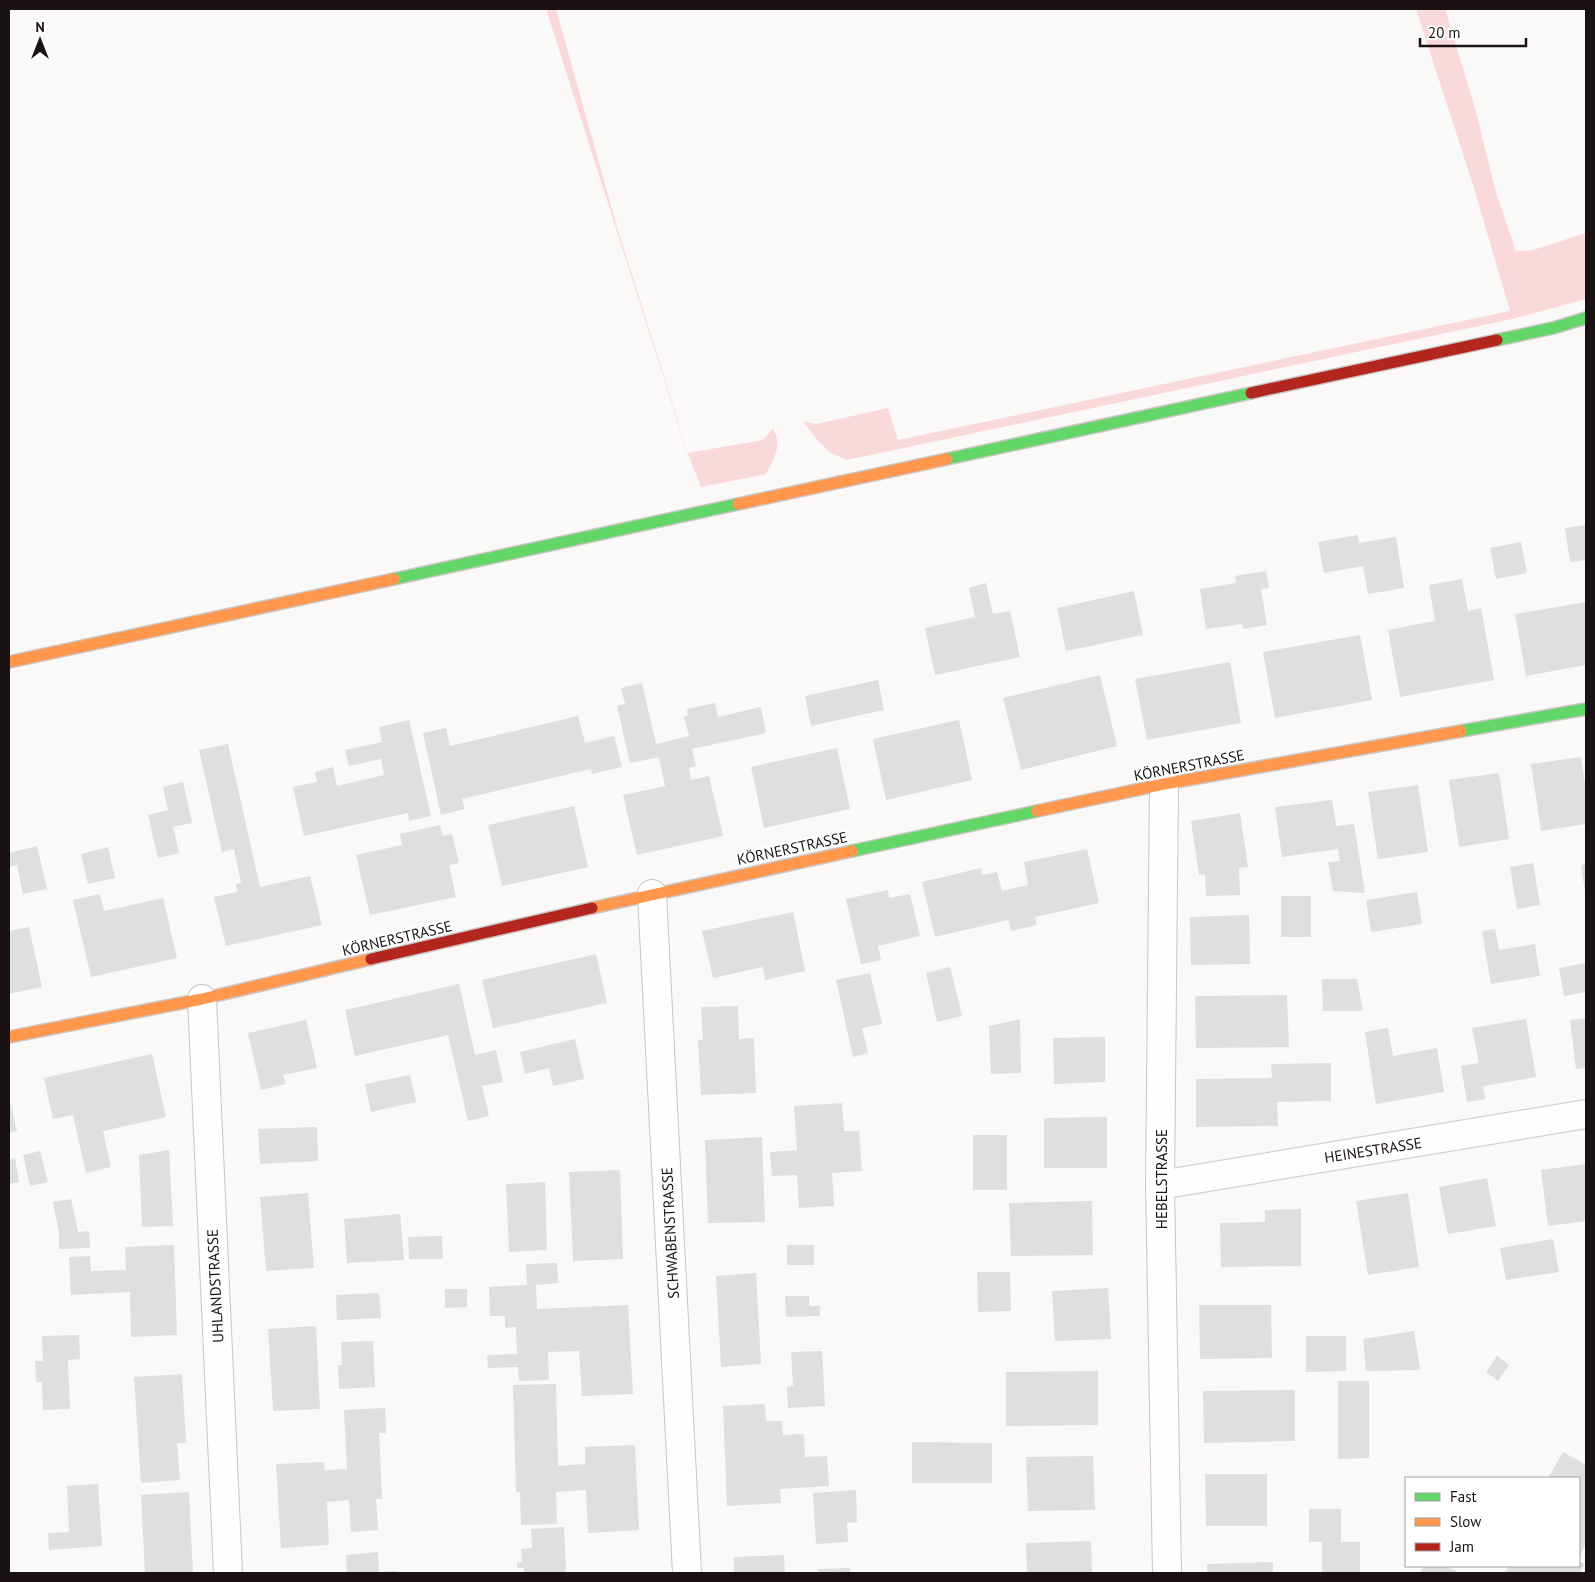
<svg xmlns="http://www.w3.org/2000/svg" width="1595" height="1582" font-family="'PT Sans',sans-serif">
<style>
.green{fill:#fad9da}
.building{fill:#dddfe1}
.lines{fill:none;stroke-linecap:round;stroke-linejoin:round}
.street-casing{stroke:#cbc5c5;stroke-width:30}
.fast-casing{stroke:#cbc5c5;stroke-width:14}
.slow-casing{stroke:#cbc5c5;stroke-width:14}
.jam-casing{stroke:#cbc5c5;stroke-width:14}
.street{stroke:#fefefe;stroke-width:28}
.fast{stroke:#63d668;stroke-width:11}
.slow{stroke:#ff974d;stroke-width:11}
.jam{stroke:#b3261e;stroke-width:11}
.labels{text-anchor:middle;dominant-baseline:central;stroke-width:4.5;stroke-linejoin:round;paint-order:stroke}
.street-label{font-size:15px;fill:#1a1212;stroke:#fff}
</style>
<rect width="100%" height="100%" fill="#fbf8f8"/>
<!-- green -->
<g class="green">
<path d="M546,9H556L617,227L688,453L763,440L773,428C774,431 777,436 777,440C779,452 771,464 766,474L701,487L688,454Z"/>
<path d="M1416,9H1445L1475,108L1496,193L1516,251L1533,250L1586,233V299L1512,319L847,460L831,453L817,440L803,421L816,424L888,408L898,440L1510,311L1474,188Z"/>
</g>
<!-- building -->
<g class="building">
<path d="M1586,525V560L1570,562L1565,528Z"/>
<path d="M1358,535L1359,543L1396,537L1404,588L1368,594L1363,566L1324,573L1318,542Z"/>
<path d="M1521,542L1527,573L1496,579L1490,548Z"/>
<path d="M1266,571L1269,588L1261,589L1267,625L1243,629L1242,624L1206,629L1200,589L1236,583L1235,576Z"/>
<path d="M1462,579L1468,611L1481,608L1494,680L1400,697L1388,630L1435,621L1429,585Z"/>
<path d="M986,583L993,614L1010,611L1020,657L935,675L925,628L975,617L969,588Z"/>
<path d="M1134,591L1143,635L1066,651L1057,608Z"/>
<path d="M1586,602V665L1526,676L1515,614Z"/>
<path d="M1360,635L1372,700L1275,718L1263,652Z"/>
<path d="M1230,662L1241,723L1147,740L1135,679Z"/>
<path d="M1100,675L1117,746L1021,770L1003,698Z"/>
<path d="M878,680L884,710L811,726L805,696Z"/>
<path d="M642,683L656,744L689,736L684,716H688L687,709L715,703L718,717L761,707L766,733L692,749L696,766L689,768L691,780L709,776L723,836L637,855L623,795L665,786L659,757L630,763L617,706L625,704L621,688Z"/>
<path d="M578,716L585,743L614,736L622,767L592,774L591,769L462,799L465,809L441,815L423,733L446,728L450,746Z"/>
<path d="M409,720L431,816L409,821L408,813L304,836L293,787L317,782L315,772L333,767L337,786L384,775L381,759L349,766L345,750L382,742L379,727Z"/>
<path d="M959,720L972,780L886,800L873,739Z"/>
<path d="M228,744L260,887L310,876L322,925L226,946L214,897L237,892L236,884L241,883L234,849L222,852L199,750Z"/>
<path d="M837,748L850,809L764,828L751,767Z"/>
<path d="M1581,757L1586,790V824L1541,831L1531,764Z"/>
<path d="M1499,773L1509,839L1459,847L1449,780Z"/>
<path d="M183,782L192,823L173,827L179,853L158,858L148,815L168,810L163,787Z"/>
<path d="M1418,785L1428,852L1378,859L1368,792Z"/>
<path d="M1332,800L1336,826L1354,824L1365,893L1333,891L1328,862L1340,861L1338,849L1282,857L1275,807Z"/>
<path d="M574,806L588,867L502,886L488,825Z"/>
<path d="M1240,813L1248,867L1239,868L1240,895L1206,896L1205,874L1199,875L1191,821Z"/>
<path d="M440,825L443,836L452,834L459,863L449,865L456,897L370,915L356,855L402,845L400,834Z"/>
<path d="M37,846L47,889L23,894L17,865L10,867L9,853Z"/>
<path d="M108,847L115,878L88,884L81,854Z"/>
<path d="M1087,849L1099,903L1035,917L1037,925L1011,931L1008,920L935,937L922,882L981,868L982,875L997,872L1002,891L1028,885L1024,862Z"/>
<path d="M1533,863L1540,905L1517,909L1510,867Z"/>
<path d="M1586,864V892H1585L1581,865Z"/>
<path d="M888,890L889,898L910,894L920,936L878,946L881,960L861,964L846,899Z"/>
<path d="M1417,892L1422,924L1371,932L1366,900Z"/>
<path d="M100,894L104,911L163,898L177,958L91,977L73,900Z"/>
<rect x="1281" y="896" width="30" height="41"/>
<path d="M793,912L805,971L765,980L763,967L713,978L702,931Z"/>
<path d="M1249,915L1250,964L1191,965L1190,917Z"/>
<path d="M29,927L42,987L9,994V931Z"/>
<path d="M1495,929L1499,950L1535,944L1540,976L1491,984L1482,931Z"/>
<path d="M596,954L607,1003L493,1028L482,980Z"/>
<path d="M1586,963V992L1564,996L1559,968Z"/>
<path d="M950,967L962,1016L937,1022L926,973Z"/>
<path d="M870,973L882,1024L862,1028L868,1053L853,1057L836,980Z"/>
<path d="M1322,979H1357L1363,1011H1323Z"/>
<path d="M459,984L475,1055L496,1050L503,1082L482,1086L489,1116L468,1121L448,1035L355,1056L345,1010Z"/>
<path d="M1287,995L1289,1047L1196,1048L1195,996Z"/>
<path d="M738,1006L739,1039L754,1038L756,1093L701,1095L698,1040H703L701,1007Z"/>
<path d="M1586,1018V1068L1576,1069L1570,1020Z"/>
<path d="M1020,1019L1021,1073L991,1074L989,1026Z"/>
<path d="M1526,1019L1536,1077L1483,1086L1485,1099L1467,1102L1461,1066L1479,1063L1472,1028Z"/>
<path d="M306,1020L317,1068L283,1075L286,1084L261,1090L248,1033Z"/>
<path d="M1388,1028L1393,1056L1437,1048L1444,1092L1376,1104L1365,1032Z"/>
<path d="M1105,1037V1082L1054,1084L1053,1038Z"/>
<path d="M575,1039L584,1079L553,1086L549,1068L525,1074L520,1052Z"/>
<path d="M152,1054L166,1117L103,1131L111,1167L86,1173L73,1115L53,1119L44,1078Z"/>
<path d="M1331,1063V1101L1277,1102L1278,1126L1196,1127V1079L1272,1078L1271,1064Z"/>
<path d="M410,1075L416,1102L371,1112L365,1084Z"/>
<path d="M9,1097L17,1131L9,1133Z"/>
<path d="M842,1103L844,1131H859L862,1171L832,1173L834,1206L799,1208L797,1175L772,1176L770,1152L797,1150L794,1106Z"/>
<path d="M1107,1117V1168H1044V1118Z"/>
<path d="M317,1127L318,1161L260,1164L258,1129Z"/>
<rect x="973" y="1135" width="34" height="55"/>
<path d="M762,1137L765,1222L708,1223L705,1140Z"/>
<path d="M169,1150L173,1226L142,1227L139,1155Z"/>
<path d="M40,1151L48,1182L30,1186L23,1155Z"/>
<path d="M15,1158L19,1182L9,1184V1160Z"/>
<path d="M1586,1164V1221L1548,1226L1541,1170Z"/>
<path d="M620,1170L623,1259L573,1261L569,1172Z"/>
<path d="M1487,1178L1496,1226L1448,1234L1439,1187Z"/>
<path d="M545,1182L547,1250L509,1252L506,1184Z"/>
<path d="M308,1193L314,1268L266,1271L260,1197Z"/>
<path d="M1408,1193L1419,1267L1368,1275L1356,1201Z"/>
<path d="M71,1199L78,1232L89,1231L90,1248L59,1249V1232L53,1202Z"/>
<path d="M1092,1201L1093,1255L1011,1256L1009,1203Z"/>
<path d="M1301,1209V1266L1221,1267L1220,1223L1265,1222V1210Z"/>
<path d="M400,1214L404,1260L347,1263L344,1219Z"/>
<path d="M442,1236L443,1259H409L408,1237Z"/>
<path d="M1553,1239L1559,1272L1506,1280L1500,1248Z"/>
<path d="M174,1245L177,1335L131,1337L130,1292L71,1295L69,1257L90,1256L91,1271L126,1270L125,1247Z"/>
<rect x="787" y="1245" width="27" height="20"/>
<path d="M557,1263L558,1283L536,1285L537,1309L628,1305L633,1394L582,1396L579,1351L548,1352L549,1380L519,1381L518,1367L488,1368L487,1355L517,1354L516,1327L505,1328V1316H490L489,1287L527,1285L526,1264Z"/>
<path d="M977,1272H1010L1011,1311L978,1312Z"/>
<path d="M756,1273L761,1364L721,1367L716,1276Z"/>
<path d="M1108,1288L1111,1339L1055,1341L1052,1291Z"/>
<path d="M445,1289H467V1307L445,1308Z"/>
<path d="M379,1293L381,1318L337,1320L336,1295Z"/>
<path d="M785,1296H809V1306H820V1316L786,1317Z"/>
<path d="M1199,1305H1271L1272,1358L1200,1359Z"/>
<path d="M316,1326L320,1409L273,1411L268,1329Z"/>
<path d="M1414,1331L1420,1370L1366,1371L1363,1339Z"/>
<path d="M79,1335L80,1359L68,1360L70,1409L43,1410L42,1382H36L35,1361H43L42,1336Z"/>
<path d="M1306,1336H1346V1371L1306,1372Z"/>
<path d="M373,1341L375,1387L339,1389L338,1365H342L341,1342Z"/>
<path d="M822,1351L825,1406L788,1408L787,1387L793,1386L791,1352Z"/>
<path d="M1497,1356L1509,1365L1498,1381L1486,1372Z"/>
<path d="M1098,1371V1425L1006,1426V1372Z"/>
<path d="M182,1374L186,1443H177L180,1480L141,1483L134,1377Z"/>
<path d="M1338,1381H1369V1458L1338,1459Z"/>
<path d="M556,1384L558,1466L585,1464V1447L635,1445L639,1530L588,1533L586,1490L556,1492L557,1524L521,1525L520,1492H516L513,1385Z"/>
<path d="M1295,1390V1441L1204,1443L1203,1391Z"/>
<path d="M765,1404L766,1421H782L783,1435L804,1434L805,1457L827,1456L829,1486L780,1489L781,1503L727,1506L723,1406Z"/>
<path d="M385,1408L386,1433H379L382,1499H376L378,1530L351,1532L349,1500L327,1502L329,1545L281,1548L276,1464L324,1462L325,1470L347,1469L344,1410Z"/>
<path d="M912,1442L992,1443V1483H912Z"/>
<path d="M1563,1452L1586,1465V1543L1579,1558V1478H1548Z"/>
<path d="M1093,1456L1095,1510L1028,1511L1026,1457Z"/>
<path d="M1205,1474H1267V1526H1206Z"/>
<path d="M98,1484L102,1546L49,1550L48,1533L69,1532L67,1486Z"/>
<path d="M856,1490L857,1522L847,1523L848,1542L816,1544L813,1493Z"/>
<path d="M189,1492L193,1573H145L141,1495Z"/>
<path d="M1309,1509H1341V1542H1360V1573H1322V1542H1309Z"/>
<path d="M564,1527L566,1573H524V1568H517V1563L522,1562L521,1549L532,1548L531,1529Z"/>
<path d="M1091,1541L1092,1573H1027L1026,1543Z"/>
<path d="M378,1552L379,1572L396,1571V1573H347L346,1555Z"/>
<path d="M784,1555L785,1573H734V1557Z"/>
<path d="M1579,1561L1585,1564L1580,1573H1505L1509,1566H1579Z"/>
<path d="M1273,1562V1573H1207V1564Z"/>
<path d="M1424,1566H1446L1458,1572L1457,1573H1420Z"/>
<path d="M850,1568V1573H818V1569Z"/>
</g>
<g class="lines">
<defs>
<g id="street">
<path d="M1164,784L1160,1185L1167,1573"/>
<path d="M652,894L687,1573"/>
<path d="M202,999L228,1573"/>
<path d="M1160,1185L1586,1114"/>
</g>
<g id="fast">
<path d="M1497,340L1553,328L1586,318"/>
<path d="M947,459L1251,393"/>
<path d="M394,579L738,504"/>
<path d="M1461,731L1586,709"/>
<path d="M852,851L1037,811"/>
</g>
<g id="slow">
<path d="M738,504L947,459"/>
<path d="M9,662L394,579"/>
<path d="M1037,811L1164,784L1461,731"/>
<path d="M592,908L852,851"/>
<path d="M9,1037L202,999L371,959"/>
</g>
<g id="jam">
<path d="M1251,393L1497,340"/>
<path d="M371,959L592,908"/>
</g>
</defs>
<!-- street casing -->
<use href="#street" class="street-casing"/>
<!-- fast casing -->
<use href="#fast" class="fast-casing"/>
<!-- slow casing -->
<use href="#slow" class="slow-casing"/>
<!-- jam casing -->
<use href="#jam" class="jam-casing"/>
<!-- street -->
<use href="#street" class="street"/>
<!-- fast -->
<use href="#fast" class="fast"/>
<!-- slow -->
<use href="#slow" class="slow"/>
<!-- jam -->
<use href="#jam" class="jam"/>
</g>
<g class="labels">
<!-- street labels -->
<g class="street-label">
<text transform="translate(1189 765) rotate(-11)">KÖRNERSTRASSE</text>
<text transform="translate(792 848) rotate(-12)">KÖRNERSTRASSE</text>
<text transform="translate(397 938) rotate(-13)">KÖRNERSTRASSE</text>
<text transform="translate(1373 1150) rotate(-9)">HEINESTRASSE</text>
<text transform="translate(1161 1179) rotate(-90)">HEBELSTRASSE</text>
<text transform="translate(670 1233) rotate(-93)">SCHWABENSTRASSE</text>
<text transform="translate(215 1286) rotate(-93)">UHLANDSTRASSE</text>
</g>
</g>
<!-- border -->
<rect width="1595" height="1582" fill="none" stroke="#1a1212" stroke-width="20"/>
<!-- legend -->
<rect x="1405" y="1477" width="175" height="90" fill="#ffffff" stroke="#a3a0a0"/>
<rect x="1415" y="1493" width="25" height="8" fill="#63d668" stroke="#a3a0a0"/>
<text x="1450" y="1502" font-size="15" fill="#1a1212">Fast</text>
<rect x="1415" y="1518" width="25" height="8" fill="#ff974d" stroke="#a3a0a0"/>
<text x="1450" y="1527" font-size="15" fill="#1a1212">Slow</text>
<rect x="1415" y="1543" width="25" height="8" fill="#b3261e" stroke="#a3a0a0"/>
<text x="1450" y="1552" font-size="15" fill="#1a1212">Jam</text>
<!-- north arrow -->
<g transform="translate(40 40)" stroke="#ffffff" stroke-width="4" paint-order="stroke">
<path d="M0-4L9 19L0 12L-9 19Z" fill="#1a1212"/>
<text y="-8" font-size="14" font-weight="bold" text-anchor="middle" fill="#1a1212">N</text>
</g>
<!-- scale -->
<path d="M1420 38v8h106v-8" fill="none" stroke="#1a1212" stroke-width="2.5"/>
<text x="1428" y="38" font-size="15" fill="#1a1212" stroke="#ffffff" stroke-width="4" paint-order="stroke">20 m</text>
</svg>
